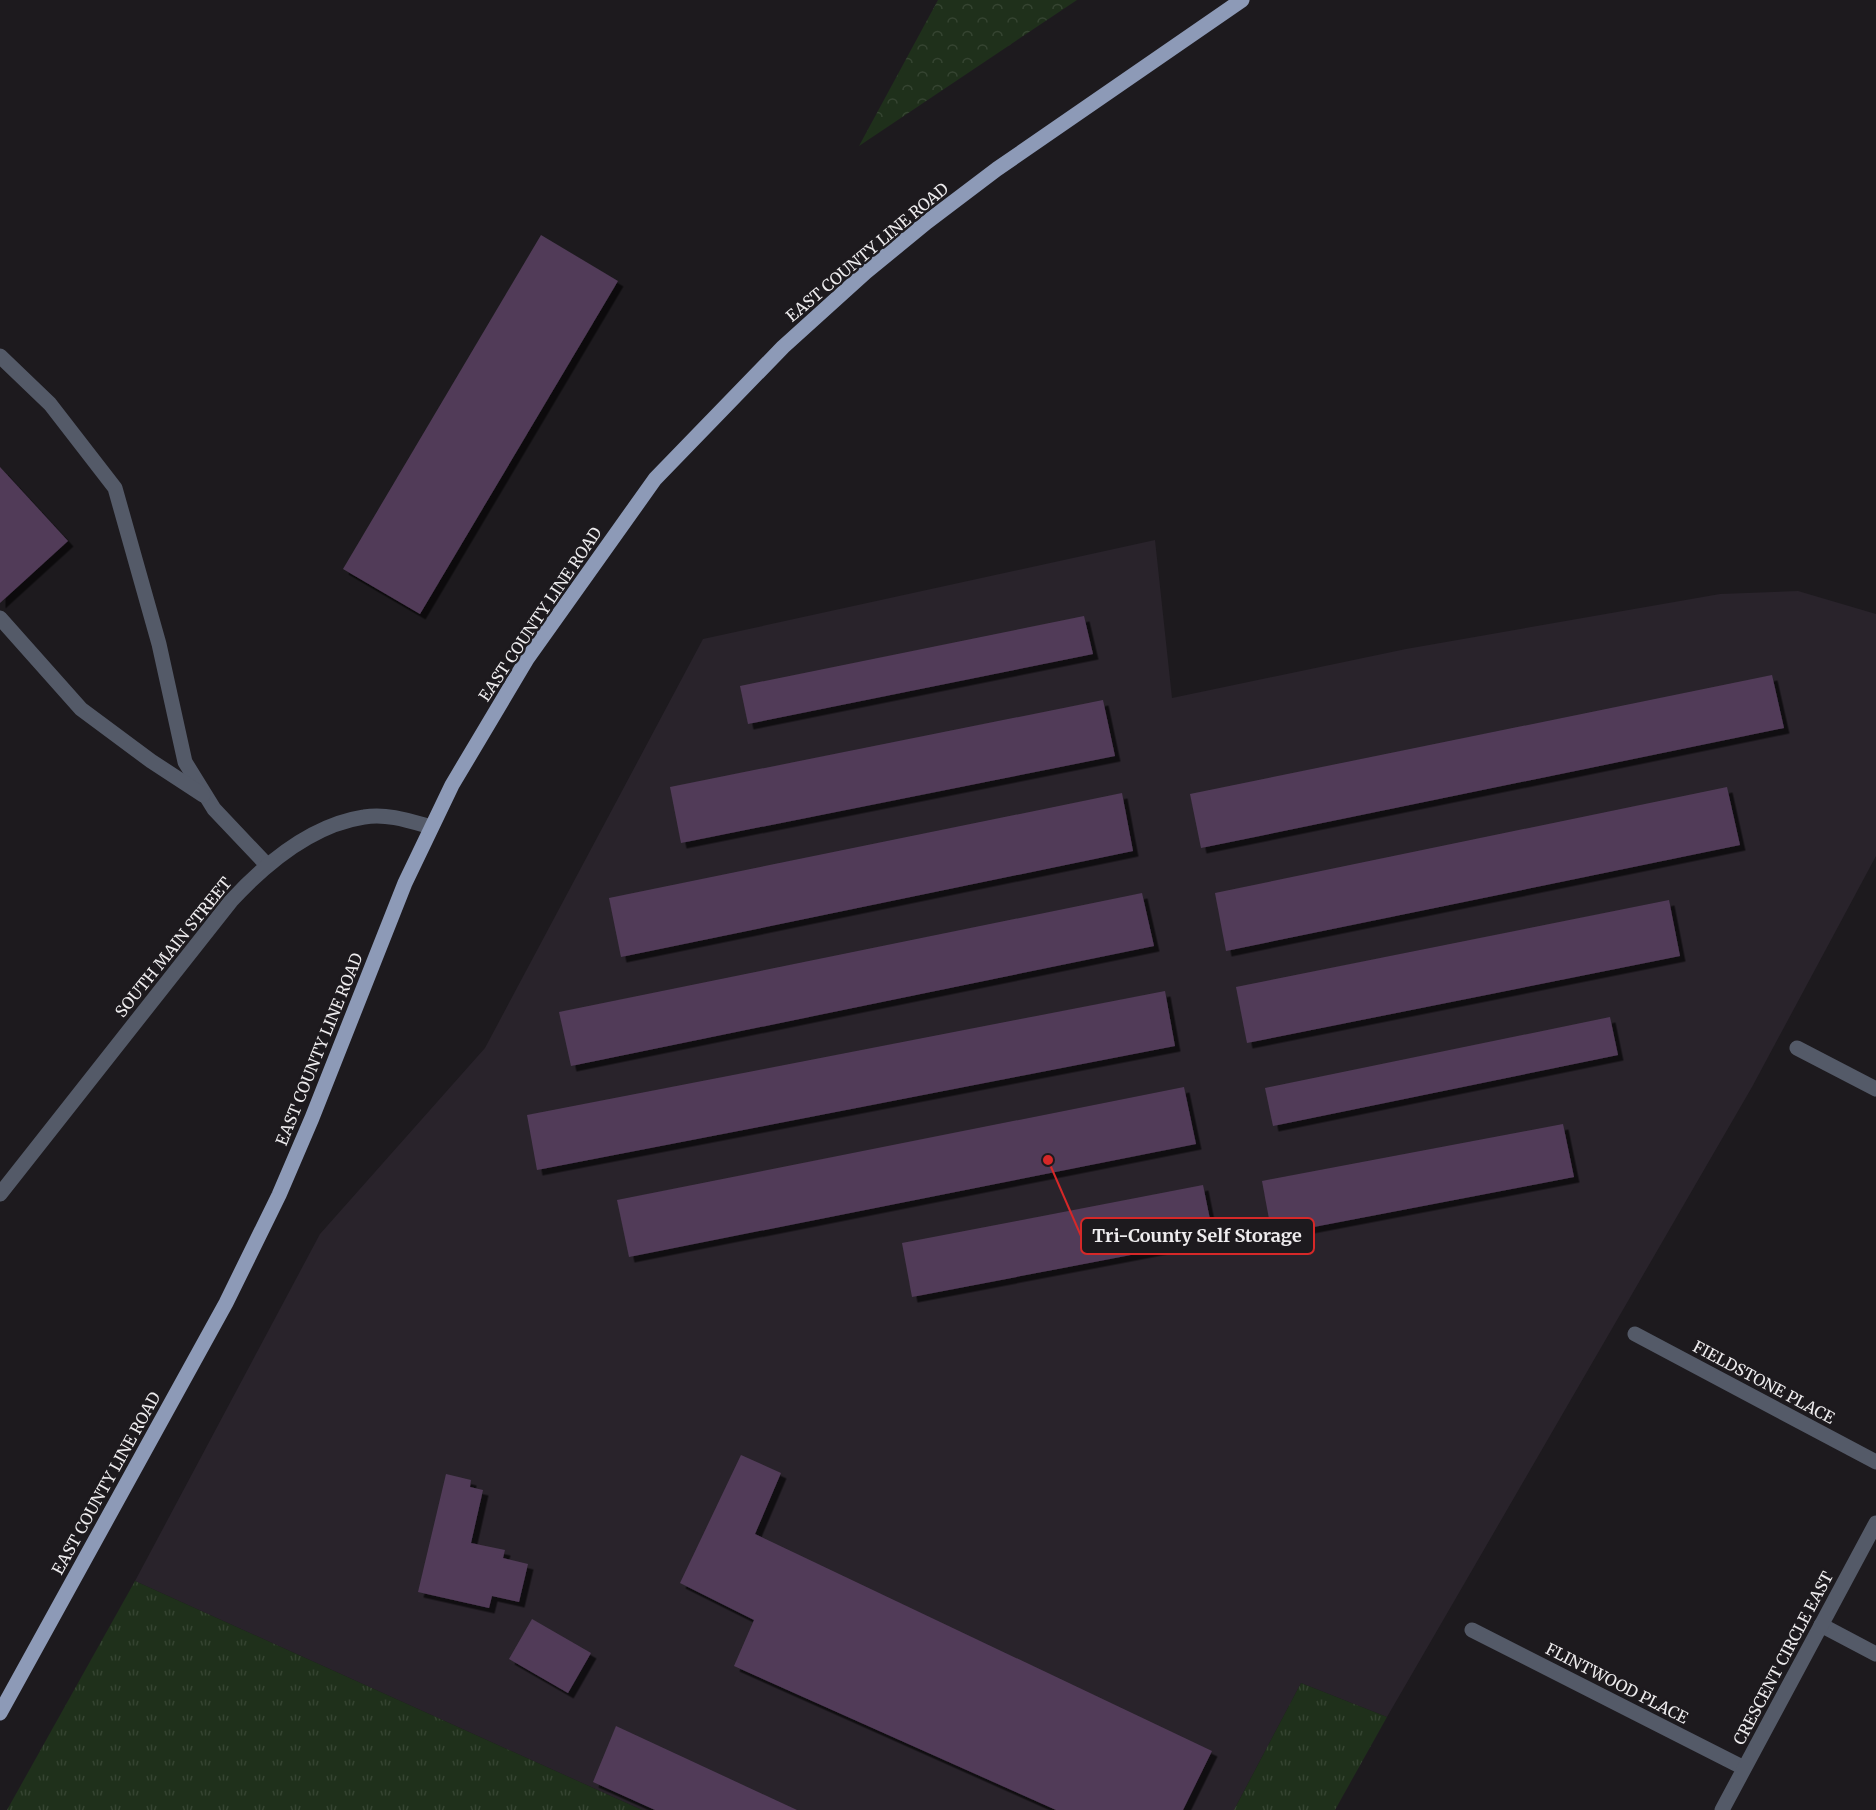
<svg xmlns="http://www.w3.org/2000/svg" width="1876" height="1810" font-family="Merriweather,serif">
<style>
.built{fill:#29232b}
.grass{fill:url(#grass-tufts)}
.forest{fill:url(#forest-crowns)}
.building{fill:#513b58;filter:url(#shadow)}
.lines{fill:none;stroke-linecap:round;stroke-linejoin:round}
.minor{stroke:#545a68;stroke-width:15}
.major{stroke:#8d9ab7;stroke-width:15}
.labels{text-anchor:middle;dominant-baseline:central;stroke-width:5;stroke-linejoin:round;paint-order:stroke}
.street-label{font-size:16px;fill:#edebed;stroke:#1d1a1e}
.leader{fill:none;stroke:#d62828;stroke-width:2}
.callout-dot{fill:#d62828;stroke:#1d1a1e;stroke-width:2}
.callout{fill:#1d1a1e;stroke:#d62828;stroke-width:2}
.callout-label{font-size:18px;text-anchor:middle;font-weight:bold;fill:#edebed}
</style>
<defs>
<pattern id="grass-tufts" width="24" height="20" patternUnits="userSpaceOnUse" patternTransform="scale(1.5)"><rect width="24" height="20" fill="#1f301b"/><path d="M3 7l-1-3M5 7V3M7 7l1-3M15 17l-1-3M17 17v-4M19 17l1-3" fill="none" stroke="#354431"/></pattern>
<pattern id="forest-crowns" width="20" height="18" patternUnits="userSpaceOnUse" patternTransform="scale(1.5)"><rect width="20" height="18" fill="#1f301b"/><path d="M2 6a3 3 0 1 1 6 0M12 15a3 3 0 1 1 6 0" fill="none" stroke="#354431"/></pattern>
<filter id="shadow"><feDropShadow dx="5.5" dy="5.5" stdDeviation="0" flood-color="#0009"/></filter>
</defs>
<rect width="100%" height="100%" fill="#1d1a1e"/>
<!-- built -->
<path class="built" d="M1155,540L1172,698L1406,649L1720,594L1798,591L1876,614V856L1752,1087L1387,1717L1301,1683L1234,1810H642L135,1581L320,1234L485,1048L703,639Z"/>
<!-- grass -->
<g class="grass">
<path d="M135,1581L642,1810H7Z"/>
<path d="M1301,1683L1387,1717L1335,1810H1234Z"/>
</g>
<!-- forest -->
<path class="forest" d="M938,0H1077L859,146Z"/>
<!-- building -->
<g class="building">
<path d="M541,235L618,281L420,614L343,569Z"/>
<path d="M0,467L68,541L0,603Z"/>
<path d="M1084,616L1093,654L748,724L740,686Z"/>
<path d="M1772,675L1784,728L1201,848L1190,794Z"/>
<path d="M1103,700L1115,756L681,843L670,787Z"/>
<path d="M1727,787L1740,845L1226,951L1215,893Z"/>
<path d="M1122,793L1133,851L621,957L609,898Z"/>
<path d="M1142,893L1154,946L571,1066L559,1012Z"/>
<path d="M1669,900L1680,956L1247,1043L1236,987Z"/>
<path d="M1165,991L1175,1046L537,1170L527,1115Z"/>
<path d="M1610,1017L1618,1055L1273,1126L1265,1088Z"/>
<path d="M1184,1087L1196,1144L629,1257L617,1200Z"/>
<path d="M1563,1124L1574,1177L1272,1235L1262,1181Z"/>
<path d="M1203,1185L1214,1239L912,1297L902,1243Z"/>
<path d="M741,1455L781,1473L755,1534L1212,1751L1183,1810H1056L734,1666L754,1620L680,1583Z"/>
<path d="M446,1474L471,1480L470,1487L483,1490L471,1543L505,1550L503,1558L528,1564L519,1602L492,1596L489,1608L418,1592Z"/>
<path d="M532,1619L591,1653L568,1693L509,1659Z"/>
<path d="M616,1726L797,1810H655L593,1782Z"/>
</g>
<g class="lines">
<!-- minor -->
<g class="minor">
<path d="M0,356L50,404L115,488L159,644L185,762L214,809L267,865"/>
<path d="M0,618L81,709L151,761L203,795"/>
<path d="M1797,1048L1876,1089"/>
<path d="M0,1194L231,901C266,863 311,825 364,817C387,813 410,821 431,827"/>
<path d="M1635,1334L1876,1462"/>
<path d="M1821,1625L1876,1654"/>
<path d="M1472,1630L1744,1768"/>
<path d="M1722,1810L1876,1523"/>
</g>
<!-- major -->
<path class="major" d="M0,1713L226,1303L279,1195L312,1118L405,883L452,785L527,659L655,479L783,347L866,272L927,222L997,169L1242,0"/>
</g>
<g class="labels">
<!-- street labels -->
<g class="street-label">
<text transform="translate(867 252) rotate(-40)">EAST COUNTY LINE ROAD</text>
<text transform="translate(540 614) rotate(-56)">EAST COUNTY LINE ROAD</text>
<text transform="translate(173 947) rotate(-51)">SOUTH MAIN STREET</text>
<text transform="translate(319 1049) rotate(-68)">EAST COUNTY LINE ROAD</text>
<text transform="translate(1764 1382) rotate(28)">FIELDSTONE PLACE</text>
<text transform="translate(106 1483) rotate(-61)">EAST COUNTY LINE ROAD</text>
<text transform="translate(1783 1658) rotate(-62)">CRESCENT CIRCLE EAST</text>
<text transform="translate(1617 1683) rotate(27)">FLINTWOOD PLACE</text>
</g>
</g>
<!-- callouts -->
<path class="leader" d="M1048 1160L1081 1236"/>
<circle class="callout-dot" cx="1048" cy="1160" r="6"/>
<rect class="callout" x="1081" y="1218" width="233" height="36" rx="6"/>
<g class="callout-label">
<text x="1197" y="1242">Tri-County Self Storage</text>
</g>
</svg>
